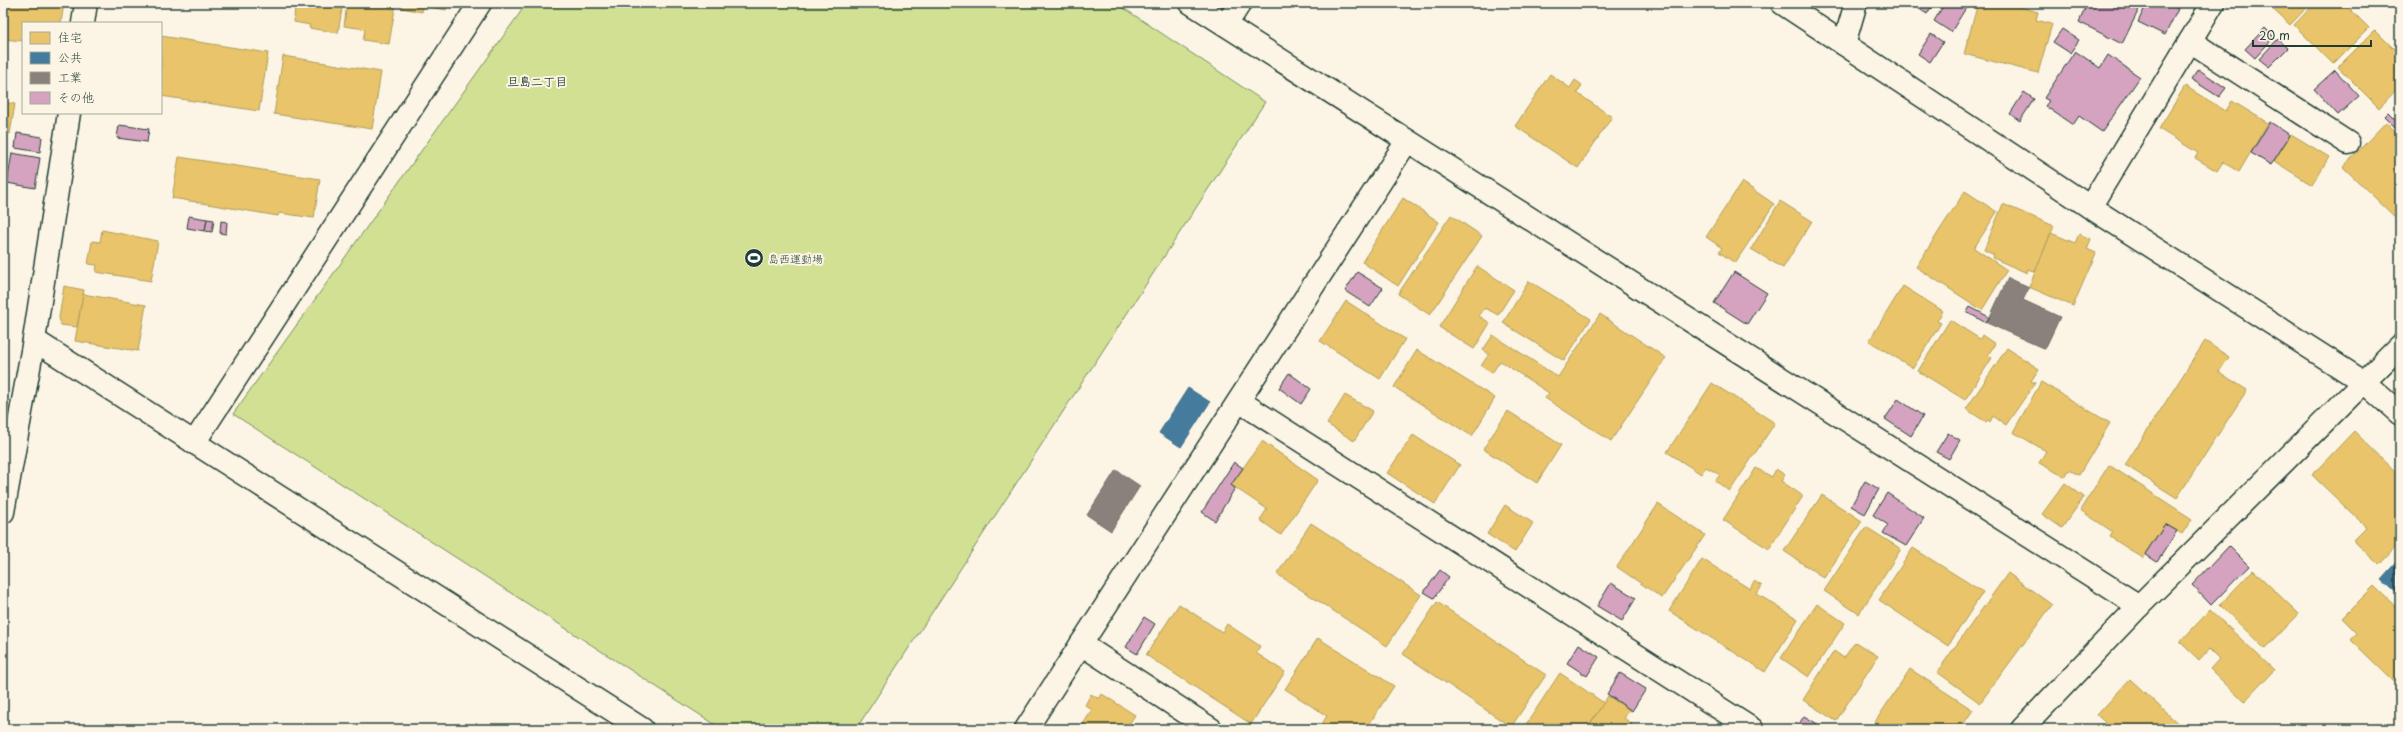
<svg xmlns="http://www.w3.org/2000/svg" width="2403" height="732" font-family="'Playpen Sans','Klee One',sans-serif">
<style>
.green{fill:#d1e093;stroke:#788e64}
.homes{fill:#e9c46a;stroke:#ac9c5a}
.public{fill:#457b9d;stroke:#3a687e}
.industry{fill:#8a817c;stroke:#6a6d66}
.building{fill:#d5a3c0;stroke:#1f3d34}
.lines{fill:none;stroke-linecap:round;stroke-linejoin:round}
.minor-casing{stroke:#1f3d34;stroke-width:25}
.minor{stroke:#fcf5e5;stroke-width:22}
.labels{text-anchor:middle;dominant-baseline:central;stroke-width:4;stroke-linejoin:round;paint-order:stroke}
.poi-label{font-size:11px;fill:#1f3d34;stroke:#fcf5e5;text-anchor:start}
.neighbourhood-label{font-size:12px;font-weight:bold;fill:#1f3d34;stroke:#fcf5e5}
</style>
<rect width="100%" height="100%" fill="#fcf5e5"/>
<filter id="ink" filterUnits="userSpaceOnUse"><feTurbulence type="fractalNoise" baseFrequency=".025" numOctaves="2"/><feDisplacementMap in="SourceGraphic" scale="8" xChannelSelector="R" yChannelSelector="G"/><feConvolveMatrix kernelMatrix="1 2 1 2 8 2 1 2 1" color-interpolation-filters="sRGB"/></filter>
<g filter="url(#ink)">
<!-- green -->
<path class="green" d="M527,3H1116L1265,102L856,729H722L233,414Z"/>
<!-- homes -->
<g class="homes">
<path d="M3,3H64L61,23H23V41L3,39Z"/>
<path d="M295,3H343L338,33L309,28L310,25L294,22Z"/>
<path d="M347,3H396L389,44L363,40L365,29L344,26Z"/>
<path d="M402,3H447L446,10L423,6L422,12L402,8Z"/>
<path d="M1978,3H2006L2038,12L2036,20L2052,24L2038,73L1964,54Z"/>
<path d="M2266,3H2311L2290,25Z"/>
<path d="M2315,3H2344L2369,28L2333,64L2294,25Z"/>
<path d="M2388,3H2400V14Z"/>
<path d="M2375,30L2400,55V86L2379,108L2338,67Z"/>
<path d="M161,36L268,53L259,111L161,96Z"/>
<path d="M283,56L381,72L372,129L274,114Z"/>
<path d="M1550,74L1570,88L1575,80L1582,85L1577,93L1612,117L1578,168L1515,126Z"/>
<path d="M2185,86L2226,111L2232,101L2268,123L2239,172L2223,162L2217,171L2195,158L2198,153L2159,129Z"/>
<path d="M3,102L15,104L10,134L3,133Z"/>
<path d="M2386,122L2400,136V222L2343,167Z"/>
<path d="M2291,134L2329,157L2312,185L2274,161Z"/>
<path d="M3,151H7L3,173Z"/>
<path d="M179,157L320,179L314,218L279,213L278,216L172,198Z"/>
<path d="M1742,182L1774,204L1735,263L1719,252L1722,248L1706,237Z"/>
<path d="M1965,191L1997,212L1974,248L2007,270L1982,310L1916,267Z"/>
<path d="M1403,198L1439,222L1398,286L1362,262Z"/>
<path d="M1780,201L1812,221L1783,268L1751,249Z"/>
<path d="M2003,204L2054,226L2035,272L2028,269L2027,273L1993,258L1994,255L1984,250Z"/>
<path d="M1451,215L1482,236L1430,315L1398,294Z"/>
<path d="M102,230L158,241L151,281L96,272L97,265L88,264L92,241L100,242Z"/>
<path d="M2051,233L2075,243L2079,234L2091,239L2087,249L2096,253L2073,306L2029,287Z"/>
<path d="M1477,266L1514,290L1498,315L1485,308L1479,316L1490,323L1474,349L1439,327Z"/>
<path d="M1529,281L1591,319L1564,361L1503,323Z"/>
<path d="M64,286L84,290L77,327L61,325L59,318Z"/>
<path d="M1903,286L1943,311L1937,321L1941,323L1913,368L1869,341Z"/>
<path d="M83,294L146,305L138,351L75,341Z"/>
<path d="M1346,301L1405,339L1380,379L1320,341Z"/>
<path d="M1600,314L1666,358L1611,441L1545,398L1549,393L1500,361L1492,373L1481,366L1489,354L1483,350L1493,335L1558,377Z"/>
<path d="M1950,320L1980,339L1982,335L1995,344L1988,355L1992,358L1965,400L1918,371Z"/>
<path d="M2205,341L2229,357L2219,372L2247,390L2177,498L2125,465Z"/>
<path d="M2007,348L2039,369L2031,381L2035,383L2006,425L1993,416L1990,422L1988,420L1986,422L1966,409Z"/>
<path d="M1417,350L1495,398L1472,436L1394,387Z"/>
<path d="M2041,382L2110,423L2079,475L2069,470L2065,477L2039,463L2046,451L2013,432Z"/>
<path d="M1712,383L1775,423L1730,491L1715,481L1720,475L1706,467L1701,474L1667,452Z"/>
<path d="M1345,395L1373,411L1354,441L1327,424Z"/>
<path d="M1508,411L1561,445L1537,483L1483,449Z"/>
<path d="M2354,431L2400,476V543L2379,565L2353,540L2366,527L2312,475Z"/>
<path d="M1413,435L1460,465L1435,504L1387,473Z"/>
<path d="M1262,441L1318,480L1281,535L1260,520L1267,509L1231,485Z"/>
<path d="M2109,465L2192,519L2182,534L2165,524L2143,558L2110,537L2113,532L2080,510Z"/>
<path d="M1756,468L1772,477L1776,469L1785,475L1781,481L1803,496L1769,549L1723,520Z"/>
<path d="M2065,483L2084,497L2062,528L2042,514Z"/>
<path d="M1822,495L1862,521L1824,578L1784,551Z"/>
<path d="M1658,504L1705,535L1662,598L1617,567Z"/>
<path d="M1505,505L1533,523L1515,552L1487,534Z"/>
<path d="M1311,523L1421,595L1387,646L1277,574Z"/>
<path d="M1866,527L1901,549L1859,614L1824,591Z"/>
<path d="M1913,548L1983,592L1948,646L1879,600Z"/>
<path d="M1702,559L1750,589L1754,581L1762,586L1757,594L1798,619L1765,672L1669,611Z"/>
<path d="M2253,570L2299,614L2265,649L2220,605Z"/>
<path d="M2008,573L2052,605L1980,703L1937,672Z"/>
<path d="M2374,586L2400,611V673L2393,681L2351,640L2357,633L2342,618Z"/>
<path d="M1437,602L1546,675L1511,727L1403,654Z"/>
<path d="M1179,604L1222,632L1227,624L1260,646L1256,653L1285,672L1251,724L1146,655Z"/>
<path d="M1817,604L1845,623L1809,677L1781,658Z"/>
<path d="M2210,610L2274,670L2244,702L2210,669L2219,659L2209,649L2199,660L2180,642Z"/>
<path d="M1318,638L1394,686L1366,729H1328L1321,725L1327,716L1285,689Z"/>
<path d="M1855,642L1878,656L1836,721L1803,700L1834,651L1844,658Z"/>
<path d="M1910,669L1973,710L1960,729H1879L1873,725Z"/>
<path d="M1560,673L1604,703L1586,729H1523Z"/>
<path d="M2130,679L2184,729H2112L2097,715Z"/>
<path d="M1091,694L1099,699L1102,694L1135,715L1126,729H1080L1092,710L1085,705Z"/>
<path d="M1608,696L1630,710L1624,718L1632,724L1629,729H1587Z"/>
</g>
<!-- public -->
<g class="public">
<path d="M1188,388L1210,402L1181,447L1159,433Z"/>
<path d="M2400,558V596L2381,579Z"/>
</g>
<!-- industry -->
<g class="industry">
<path d="M2008,278L2029,288L2023,300L2060,317L2045,349L1987,323Z"/>
<path d="M1116,470L1140,486L1111,531L1087,515Z"/>
</g>
<!-- building -->
<g class="building">
<path d="M1910,3H1934L1927,14Z"/>
<path d="M1945,3H1969L1951,32L1934,21Z"/>
<path d="M2073,3H2142L2122,44L2079,22L2085,9Z"/>
<path d="M2147,3H2166L2178,9L2165,35L2138,22Z"/>
<path d="M2265,28L2274,37L2255,58L2245,49Z"/>
<path d="M2062,29L2079,40L2070,53L2053,42Z"/>
<path d="M1931,34L1943,42L1930,62L1918,54Z"/>
<path d="M2278,39L2288,48L2269,67L2259,59Z"/>
<path d="M2075,51L2100,68L2108,55L2140,77L2102,132L2079,116L2073,125L2045,106L2049,101L2044,98Z"/>
<path d="M2198,69L2226,88L2219,97L2191,79Z"/>
<path d="M2335,70L2359,96L2338,115L2314,89Z"/>
<path d="M2024,92L2034,99L2020,121L2010,114Z"/>
<path d="M2388,112L2400,124L2396,128L2384,116Z"/>
<path d="M2270,122L2290,135L2271,165L2251,153Z"/>
<path d="M119,125L149,129L147,142L117,138Z"/>
<path d="M17,133L42,137L40,152L15,148Z"/>
<path d="M12,153L40,158L35,188L7,183Z"/>
<path d="M189,216L207,219L205,231L187,228Z"/>
<path d="M207,219L214,220L212,232L205,231Z"/>
<path d="M221,221L227,222L226,234L220,233Z"/>
<path d="M1357,272L1383,288L1370,307L1345,291Z"/>
<path d="M1734,272L1767,293L1747,324L1714,303Z"/>
<path d="M1970,307L1989,317L1986,323L1967,312Z"/>
<path d="M1289,373L1311,389L1301,404L1279,388Z"/>
<path d="M1898,399L1923,416L1911,436L1885,419Z"/>
<path d="M1948,433L1960,440L1949,459L1936,452Z"/>
<path d="M1234,462L1243,468L1231,485L1235,488L1215,521L1202,512Z"/>
<path d="M1865,481L1879,489L1865,514L1851,506Z"/>
<path d="M1887,493L1924,518L1906,546L1883,533L1888,525L1873,515Z"/>
<path d="M2165,524L2177,531L2157,562L2145,554Z"/>
<path d="M2229,546L2249,566L2211,605L2192,585Z"/>
<path d="M1440,570L1449,577L1434,598L1424,592Z"/>
<path d="M1611,583L1636,598L1622,621L1597,606Z"/>
<path d="M1144,617L1155,624L1137,654L1126,647Z"/>
<path d="M1579,644L1599,657L1587,676L1567,663Z"/>
<path d="M1620,673L1646,689L1632,711L1607,694Z"/>
<path d="M1804,716L1826,729H1796Z"/>
</g>
<g class="lines">
<defs>
<g id="minor">
<path d="M1191,3L2139,606"/>
<path d="M1782,3L2090,207L2365,383L2400,414"/>
<path d="M83,23L86,3"/>
<path d="M1226,25L1240,3"/>
<path d="M2190,41L2348,143"/>
<path d="M1844,44L1856,3"/>
<path d="M2090,207L2213,3"/>
<path d="M34,340L642,729"/>
<path d="M1239,401L1752,729"/>
<path d="M194,443L480,3"/>
<path d="M3,512L34,340L69,113"/>
<path d="M1081,644L1211,729"/>
<path d="M1026,729L1407,141"/>
<path d="M2022,729L2139,606L2400,346"/>
</g>
</defs>
<!-- minor casing -->
<use href="#minor" class="minor-casing"/>
<!-- minor -->
<use href="#minor" class="minor"/>
</g>
</g>
<!-- icons -->
<defs>
<symbol id="stadium-disc" viewBox="-11 -11 22 22"><circle r="9.5" fill="#1f3d34" stroke="#fcf5e5"/><path d="M0-5a6.5 5 0 1 0 0 10a6.5 5 0 1 0 0-10ZM-3.5-1.8h7v3.6h-7Z" fill="#fff"/></symbol>
</defs>
<g fill-rule="evenodd">
<use href="#stadium-disc" x="743" y="247" width="22" height="22"/>
</g>
<g class="labels">
<!-- poi labels -->
<g class="poi-label">
<text x="768" y="258">島西運動場</text>
</g>
<!-- neighbourhood labels -->
<g class="neighbourhood-label">
<text x="537" y="81">旦島二丁目</text>
</g>
</g>
<!-- margin -->
<rect width="2403" height="732" fill="none" stroke="#fcf5e5" stroke-width="16"/>
<rect x="8" y="8" width="2387" height="716" fill="none" stroke="#1f3d34" stroke-width="1.5" filter="url(#ink)"/>
<!-- legend -->
<rect x="22" y="22" width="140" height="92" fill="#fcf5e5" stroke="#a4ab9e"/>
<rect x="30" y="32" width="20" height="12" fill="#e9c46a" stroke="#a4ab9e"/>
<text x="58" y="42" font-size="12" fill="#1f3d34">住宅</text>
<rect x="30" y="52" width="20" height="12" fill="#457b9d" stroke="#a4ab9e"/>
<text x="58" y="62" font-size="12" fill="#1f3d34">公共</text>
<rect x="30" y="72" width="20" height="12" fill="#8a817c" stroke="#a4ab9e"/>
<text x="58" y="82" font-size="12" fill="#1f3d34">工業</text>
<rect x="30" y="92" width="20" height="12" fill="#d5a3c0" stroke="#a4ab9e"/>
<text x="58" y="102" font-size="12" fill="#1f3d34">その他</text>
<!-- scale -->
<path d="M2253 40v6h118v-6" fill="none" stroke="#1f3d34" stroke-width="2"/>
<text x="2259" y="40" font-size="12" fill="#1f3d34" stroke="#fcf5e5" stroke-width="3" paint-order="stroke">20 m</text>
</svg>
